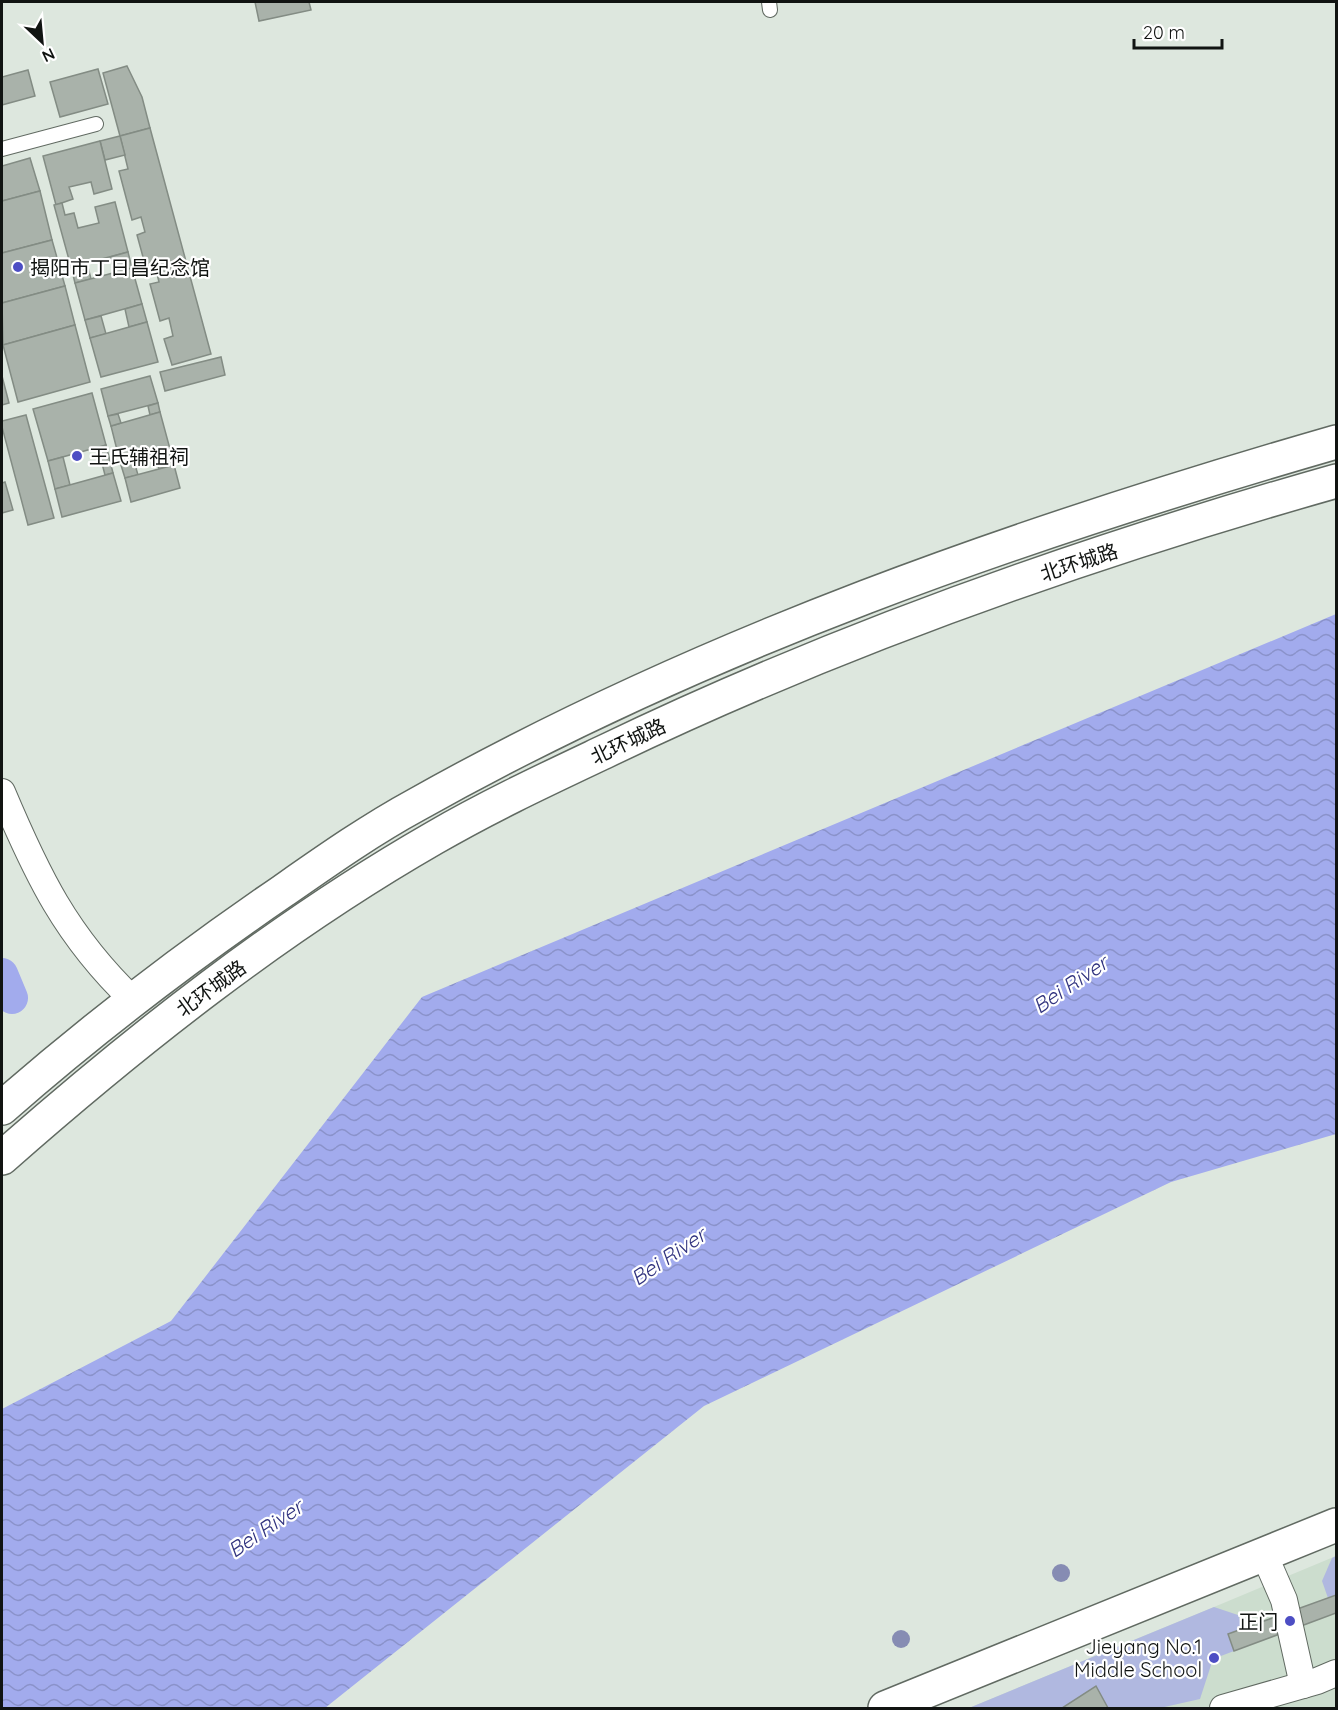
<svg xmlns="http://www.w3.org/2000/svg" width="1338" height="1710" font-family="Quicksand,'Noto Sans SC',sans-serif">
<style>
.built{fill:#ccddce}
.grass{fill:#b0b8e0}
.water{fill:url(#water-waves)}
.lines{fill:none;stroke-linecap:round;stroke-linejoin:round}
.canal{stroke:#a2abed;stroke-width:32}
.building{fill:#a9b2aa;stroke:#838c84;stroke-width:1.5}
.service-casing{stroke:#616a62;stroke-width:16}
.minor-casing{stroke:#616a62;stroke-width:28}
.tertiary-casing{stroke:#616a62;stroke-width:36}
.secondary-casing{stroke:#616a62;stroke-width:36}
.service{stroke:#fff;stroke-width:14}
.minor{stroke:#fff;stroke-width:26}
.tertiary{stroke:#fff;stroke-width:33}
.secondary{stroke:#fff;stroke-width:33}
.tree{fill:#868cb3}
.poi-dot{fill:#4d4ec4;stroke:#fff;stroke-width:2}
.labels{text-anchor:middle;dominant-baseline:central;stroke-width:4.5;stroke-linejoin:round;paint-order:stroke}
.poi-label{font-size:20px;fill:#111412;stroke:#fff;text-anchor:start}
.street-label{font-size:20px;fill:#111412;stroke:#fff}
.water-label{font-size:21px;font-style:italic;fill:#31337f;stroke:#fff}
</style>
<defs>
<pattern id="water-waves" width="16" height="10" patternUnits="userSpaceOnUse" patternTransform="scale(1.5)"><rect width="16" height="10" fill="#a2abed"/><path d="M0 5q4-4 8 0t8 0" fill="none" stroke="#8a92ca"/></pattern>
</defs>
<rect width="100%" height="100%" fill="#dde7de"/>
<!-- built -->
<path class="built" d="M1336,1556V1708H969L1214,1607Z"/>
<!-- grass -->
<g class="grass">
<path d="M1336,1556V1595L1328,1598L1322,1581L1332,1558Z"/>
<path d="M1214,1607L1238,1615L1244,1629L1228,1634L1234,1651L1213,1659L1200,1699L1160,1708H1108L1096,1686L1062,1708H969Z"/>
</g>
<!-- water -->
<path class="water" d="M1336,614V1134L1171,1182L704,1406L325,1708H2V1409L171,1321L422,997Z"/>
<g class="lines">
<!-- canal -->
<path class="canal" d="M2,974L12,998"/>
</g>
<!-- building -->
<g class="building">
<path d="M255,2H309L311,10L259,21Z"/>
<path d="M127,66L142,97L150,128L120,136L103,73Z"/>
<path d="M98,69L108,104L60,117L50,82Z"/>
<path d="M28,70L35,96L2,105V77Z"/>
<path d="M150,128L211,354L172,365L164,339L173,336L169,318L160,321L150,284L159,282L155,266L146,268L137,235L145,232L141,217L132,220L119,171L128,169L120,136Z"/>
<path d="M120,136L125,155L105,160L100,141Z"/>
<path d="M100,141L112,189L94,194L91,182L69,187L73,199L56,205L43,156Z"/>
<path d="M30,158L40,191L2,201V166Z"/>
<path d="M40,191L52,240L2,253V201Z"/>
<path d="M115,202L128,252L71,267L54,205L62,203L65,215L74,213L78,228L99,223L95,207Z"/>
<path d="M52,240L65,286L2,303V253Z"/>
<path d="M128,252L132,268L115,273L110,257Z"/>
<path d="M87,263L91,279L75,283L71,267Z"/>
<path d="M132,268L142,304L85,320L75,283Z"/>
<path d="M65,286L75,325L3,345L2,303Z"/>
<path d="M142,304L147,322L129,327L125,309Z"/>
<path d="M101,316L106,334L90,338L85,320Z"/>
<path d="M147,322L158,362L101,377L90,338Z"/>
<path d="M75,325L90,382L18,402L3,345Z"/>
<path d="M221,357L225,375L165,391L160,372Z"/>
<path d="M2,376L9,403L2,405Z"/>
<path d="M150,376L158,403L108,416L101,389Z"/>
<path d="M92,393L106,445L48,461L33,409Z"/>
<path d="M158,403L160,412L150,415L148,406Z"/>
<path d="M160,412L170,449L120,462L111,426Z"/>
<path d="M118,414L121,423L111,426L108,416Z"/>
<path d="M26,415L54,518L28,525L2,427V421Z"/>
<path d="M106,445L113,473L105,475L98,448Z"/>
<path d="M170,449L174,465L159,469L154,453Z"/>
<path d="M63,457L70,485L55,489L48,461Z"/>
<path d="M133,458L138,475L125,478L120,462Z"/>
<path d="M174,465L180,488L131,502L125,478Z"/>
<path d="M113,473L121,501L62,517L55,489Z"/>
<path d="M5,482L13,510L2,513V483Z"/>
<path d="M1336,1595V1613L1234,1651L1228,1634Z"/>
<path d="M1096,1686L1108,1708H1062Z"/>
</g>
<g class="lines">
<defs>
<g id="service">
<path d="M769,2L770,10"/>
<path d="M2,149L96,124"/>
</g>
<g id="minor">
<path d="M2,792C37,875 66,936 133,1000"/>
<path d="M1264,1554L1284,1600L1303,1685"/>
<path d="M1223,1708L1317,1681L1336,1673"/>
</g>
<path id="tertiary" d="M885,1708L1336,1525"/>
<g id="secondary">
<path d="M2,1108C91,1030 185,958 283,891C326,861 370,830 416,805C704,643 1021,533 1336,442"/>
<path d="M2,1158C136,1040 279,927 434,838C489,806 547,779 604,752C838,639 1086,552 1336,481"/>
</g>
</defs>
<!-- service casing -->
<use href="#service" class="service-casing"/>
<!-- minor casing -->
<use href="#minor" class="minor-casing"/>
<!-- tertiary casing -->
<use href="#tertiary" class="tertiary-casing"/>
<!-- secondary casing -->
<use href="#secondary" class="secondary-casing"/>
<!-- service -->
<use href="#service" class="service"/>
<!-- minor -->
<use href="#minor" class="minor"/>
<!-- tertiary -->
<use href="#tertiary" class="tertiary"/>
<!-- secondary -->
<use href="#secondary" class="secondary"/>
</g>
<!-- trees -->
<g class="tree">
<circle cx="1061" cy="1573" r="9"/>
<circle cx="901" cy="1639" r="9"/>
</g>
<!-- markers -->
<g class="poi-dot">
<circle cx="18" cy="267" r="6"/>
<circle cx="77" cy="456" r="6"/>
<circle cx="1290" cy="1621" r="6"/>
<circle cx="1214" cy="1658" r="6"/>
</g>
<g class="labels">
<!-- poi labels -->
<g class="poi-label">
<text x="30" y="267">揭阳市丁日昌纪念馆</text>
<text x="89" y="456">王氏辅祖祠</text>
<text x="1278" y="1621" text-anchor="end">正门</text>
<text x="1202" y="1646" text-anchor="end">Jieyang No.1<tspan x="1202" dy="23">Middle School</tspan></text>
</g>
<!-- street labels -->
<g class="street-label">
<text transform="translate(1079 562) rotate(-18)">北环城路</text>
<text transform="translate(628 741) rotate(-25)">北环城路</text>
<text transform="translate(211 988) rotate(-36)">北环城路</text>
</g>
<!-- water labels -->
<g class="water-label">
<text transform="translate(1070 984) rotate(-34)">Bei River</text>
<text transform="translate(668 1256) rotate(-34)">Bei River</text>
<text transform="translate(265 1528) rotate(-34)">Bei River</text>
</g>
</g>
<!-- border -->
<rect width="1338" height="1710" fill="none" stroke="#111412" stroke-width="6"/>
<!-- north arrow -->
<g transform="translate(42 42) rotate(154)" stroke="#ffffff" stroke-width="4.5" paint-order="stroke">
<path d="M0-4.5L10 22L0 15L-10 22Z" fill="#111412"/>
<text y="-9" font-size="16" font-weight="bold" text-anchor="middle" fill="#111412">N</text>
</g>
<!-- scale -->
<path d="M1134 39v9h88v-9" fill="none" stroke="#111412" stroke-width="3"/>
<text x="1143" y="39" font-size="18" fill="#111412" stroke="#ffffff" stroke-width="4.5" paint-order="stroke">20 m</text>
</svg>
